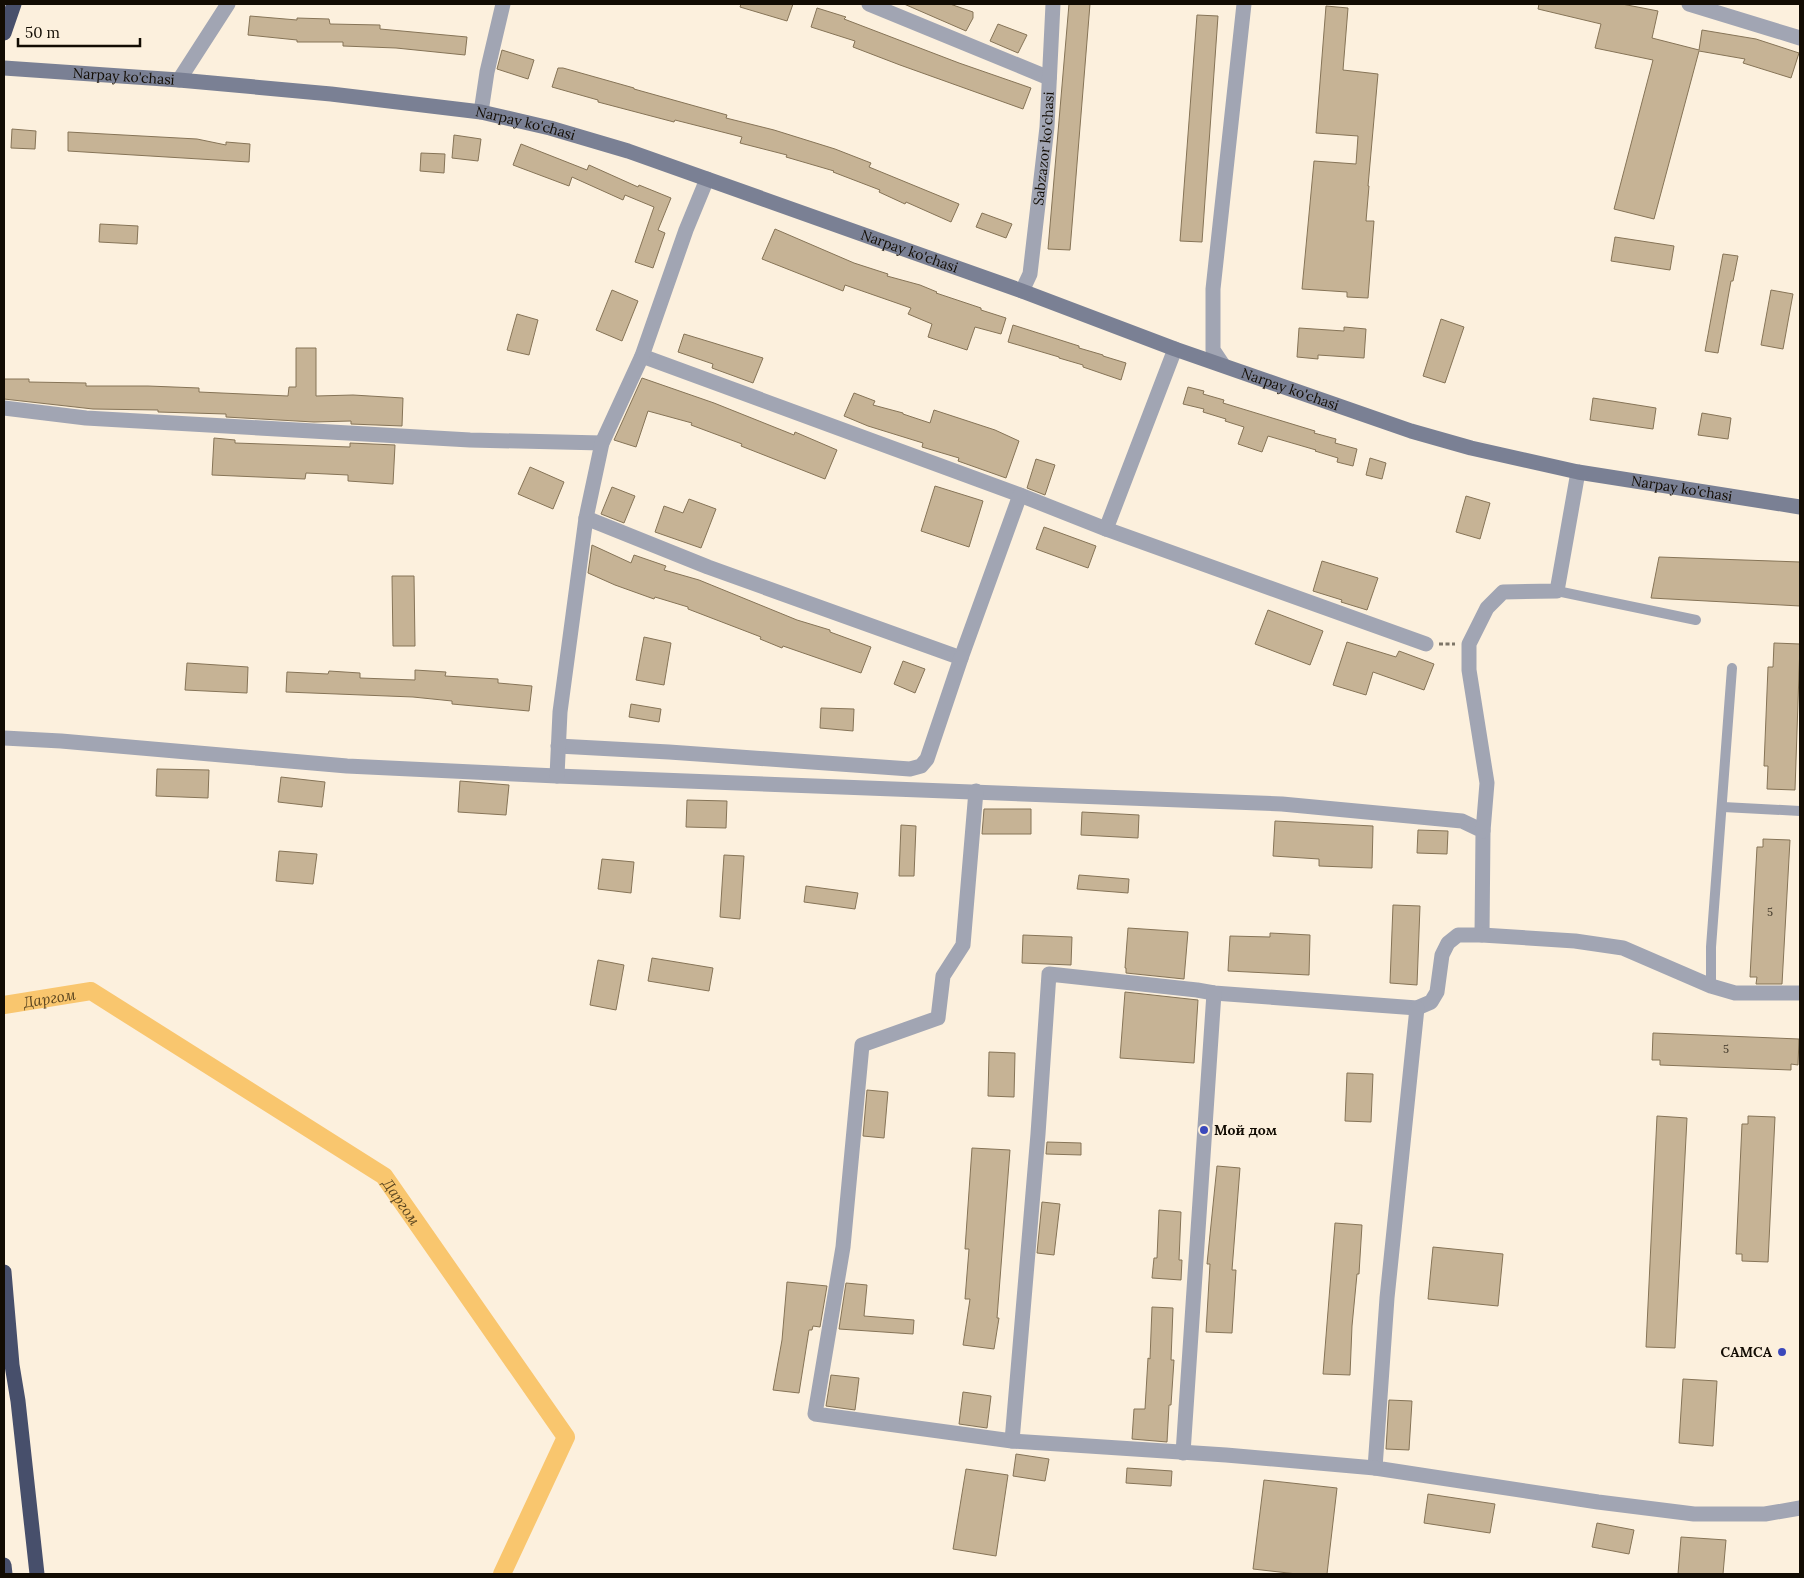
<svg xmlns="http://www.w3.org/2000/svg" width="1804" height="1578" font-family="Lora,serif">
<style>
.lines{fill:none;stroke-linecap:round;stroke-linejoin:round}
.canal{stroke:#f9c66e;stroke-width:18}
.building{fill:#c6b395;stroke:#867457}
.path{stroke:#7d7567;stroke-width:3;stroke-dasharray:4 2.5;stroke-linecap:butt}
.lane{stroke:#a1a5b3;stroke-width:10}
.street{stroke:#a1a5b3;stroke-width:15}
.secondary{stroke:#7a8094;stroke-width:15}
.highway{stroke:#474f6b;stroke-width:15}
.poi-dot{fill:#3b48bb;stroke:#fcf0dd;stroke-width:2}
.labels{text-anchor:middle;dominant-baseline:central;stroke-width:4;stroke-linejoin:round;paint-order:stroke}
.number-label{font-size:11px;fill:#3f3628}
.street-label{font-size:14px;fill:#120c03;stroke:#fcf0dd}
.poi-label{font-size:14px;font-weight:bold;fill:#120c03;stroke:#fcf0dd;text-anchor:start}
.water-label{font-size:15px;font-style:italic;fill:#5a4520;stroke:#fcf0dd}
</style>
<rect width="100%" height="100%" fill="#fcf0dd"/>
<g class="lines">
<!-- canal -->
<path class="canal" id="s1" d="M4,1005L91,991L384,1176L566,1437L502,1574"/>
</g>
<!-- building -->
<g class="building">
<path d="M741,4H793L787,21L740,7Z"/>
<path d="M904,4H950L973,12V18L966,31Z"/>
<path d="M1069,4H1090L1070,250L1048,249Z"/>
<path d="M1539,4H1622L1658,11L1652,38L1699,50L1702,30L1756,39L1799,53L1791,78L1743,63L1745,59L1699,51L1654,219L1614,209L1653,60L1595,48L1601,24L1538,9Z"/>
<path d="M1326,6L1348,8L1343,70L1378,74L1368,186H1369L1366,221H1374L1368,298L1347,297V292L1302,289L1314,161L1356,164L1358,136L1316,133Z"/>
<path d="M817,8L846,17L844,19L959,63L1031,88L1023,109L900,65L853,47L855,41L811,27Z"/>
<path d="M1197,15L1218,16L1202,242L1180,241Z"/>
<path d="M250,16L297,20V18L329,19L330,24L380,25V29L467,37L465,55L396,48L343,46V42H297V40L248,35Z"/>
<path d="M998,24L1027,35L1018,53L990,41Z"/>
<path d="M502,50L534,60L528,79L497,69Z"/>
<path d="M558,68H563L634,88V89L727,115L726,118L774,130L835,149L871,163L869,167L959,204L951,222L906,202L905,204L879,192L880,190L833,172L834,171L786,157L787,155L740,143L742,137L675,120L674,122L598,102V100L552,87Z"/>
<path d="M12,129L36,131L35,149L11,148Z"/>
<path d="M68,132L197,139L226,145V142L250,144L249,162L68,151Z"/>
<path d="M454,135L481,139L478,161L452,158Z"/>
<path d="M521,144L587,170L589,165L638,187L639,185L671,198L658,230L665,233L653,268L635,262L654,207L625,195L623,200L572,177L569,186L513,165Z"/>
<path d="M421,153L445,154L444,173L420,171Z"/>
<path d="M982,213L1012,224L1006,238L976,227Z"/>
<path d="M100,224L138,226L137,244L99,242Z"/>
<path d="M775,229L854,263L888,274L887,276L920,285L937,292L936,293L981,308V310L1006,318L1001,334L975,327L967,350L928,337L932,324L908,314L911,308L845,285L843,291L762,259Z"/>
<path d="M1615,237L1674,246L1670,270L1611,261Z"/>
<path d="M1723,254L1738,256L1733,281H1731L1718,353L1705,351Z"/>
<path d="M612,290L638,301L622,341L596,330Z"/>
<path d="M1771,290L1793,294L1783,349L1761,345Z"/>
<path d="M517,314L538,320L529,355L507,350Z"/>
<path d="M1441,319L1464,327L1445,383L1423,376Z"/>
<path d="M1013,325L1079,346V348L1103,355V356L1126,363L1121,380L1083,367V365L1059,358V357L1008,342Z"/>
<path d="M1344,327L1366,329L1364,358L1318,355V359L1297,357L1299,328L1344,331Z"/>
<path d="M684,334L763,358L753,383L712,368L713,364L678,352Z"/>
<path d="M296,348H316V396L353,395L403,398L402,426L351,424V421L314,422L226,417V414L158,412V410L93,409L4,399V379H29V382L86,383V386H148L199,388V392L288,396L289,387H296Z"/>
<path d="M642,378L714,403L794,435L795,432L837,450L825,479L741,446L742,444L691,425L692,423L648,411L636,447L614,440Z"/>
<path d="M1188,387L1204,391L1203,394L1224,400L1223,403L1315,431L1314,433L1336,439L1335,443L1357,449L1353,466L1337,462L1338,458L1315,451L1316,450L1268,436L1262,452L1238,444L1244,427L1225,421L1226,419L1203,412L1204,409L1183,404Z"/>
<path d="M854,393L875,401L873,405L903,413V414L930,423L934,410L995,430L1019,441L1006,478L958,461L959,458L922,447L923,443L868,426L844,416Z"/>
<path d="M1593,398L1656,408L1653,429L1590,420Z"/>
<path d="M1702,413L1731,418L1728,439L1698,435Z"/>
<path d="M214,438L235,440V443L350,447V443L395,445L393,484L348,481V475L306,473L305,479L212,475Z"/>
<path d="M1370,458L1386,463L1382,479L1366,475Z"/>
<path d="M1036,459L1055,465L1045,495L1027,488Z"/>
<path d="M530,467L564,482L553,509L518,494Z"/>
<path d="M935,486L983,501L969,547L921,531Z"/>
<path d="M612,487L635,496L624,523L601,514Z"/>
<path d="M1466,496L1490,503L1480,539L1456,532Z"/>
<path d="M689,499L716,509L701,548L655,532L664,506L683,513Z"/>
<path d="M1044,527L1096,546L1088,568L1036,549Z"/>
<path d="M592,545L631,563L634,555L666,566L664,570L699,580L797,620L830,630V632L871,647L861,673L783,646L782,648L760,639L761,637L688,609V607L655,597L654,599L615,585L588,573Z"/>
<path d="M1659,557L1800,562V606L1651,598Z"/>
<path d="M1322,561L1378,578L1367,610L1341,602L1342,600L1313,591Z"/>
<path d="M392,576H414L415,646H393Z"/>
<path d="M1268,610L1323,631L1310,665L1255,644Z"/>
<path d="M644,637L671,643L664,685L636,680Z"/>
<path d="M1347,642L1396,657L1399,651L1434,664L1424,690L1373,672L1366,695L1333,685Z"/>
<path d="M1774,643L1800,644L1795,790L1767,789L1768,766H1764L1768,667H1773Z"/>
<path d="M903,661L925,669L915,693L894,684Z"/>
<path d="M187,663L248,667L247,693L185,690Z"/>
<path d="M415,670L446,672L445,676L498,679V683L532,686L529,711L452,704V701L413,697L286,692L287,672L328,674L329,671L360,673V678L415,680Z"/>
<path d="M631,704L661,709L659,722L629,717Z"/>
<path d="M821,708L854,709L853,731L820,728Z"/>
<path d="M157,769L209,770L208,798L156,796Z"/>
<path d="M281,777L325,782L322,807L278,802Z"/>
<path d="M460,781L509,785L506,815L458,812Z"/>
<path d="M687,800L727,801L726,828L686,827Z"/>
<path d="M984,809H1031V834H982Z"/>
<path d="M1082,812L1139,815L1138,838L1081,835Z"/>
<path d="M1275,821L1373,826L1372,868L1319,866V859L1273,856Z"/>
<path d="M901,825L916,826L914,876H899Z"/>
<path d="M1418,830L1448,831L1447,854L1417,853Z"/>
<path d="M1763,839L1790,840L1782,984H1756L1757,977H1750L1757,847H1763Z"/>
<path d="M279,851L317,854L313,884L276,881Z"/>
<path d="M724,855L744,856L740,919L720,917Z"/>
<path d="M602,859L634,862L631,893L598,889Z"/>
<path d="M1079,875L1129,879L1128,893L1077,889Z"/>
<path d="M806,886L858,893L855,909L804,902Z"/>
<path d="M1393,905L1420,906L1417,985L1390,983Z"/>
<path d="M1128,928L1188,932L1184,979L1126,973V968H1125Z"/>
<path d="M1270,933L1310,935L1309,975L1228,971L1230,936L1270,937Z"/>
<path d="M1023,935L1072,937L1071,965L1022,963Z"/>
<path d="M652,958L713,968L709,991L648,981Z"/>
<path d="M598,960L624,965L616,1010L590,1005Z"/>
<path d="M1125,992L1198,1000L1194,1063L1120,1058Z"/>
<path d="M1653,1033L1799,1039L1798,1065L1791,1064V1070L1660,1065V1060H1652Z"/>
<path d="M989,1052L1015,1053L1014,1097L988,1096Z"/>
<path d="M1347,1073L1373,1074L1371,1122L1345,1121Z"/>
<path d="M867,1090L888,1092L884,1138L863,1136Z"/>
<path d="M1657,1116L1687,1118L1675,1348L1646,1347Z"/>
<path d="M1748,1116L1775,1117L1768,1262L1742,1261V1254H1736L1742,1124H1748Z"/>
<path d="M1047,1142L1081,1143V1155L1046,1154Z"/>
<path d="M972,1148L1010,1150L997,1318H999L994,1349L963,1345L970,1299H965L969,1249H965Z"/>
<path d="M1217,1166L1240,1168L1232,1270H1236L1232,1333L1206,1332L1210,1264H1207Z"/>
<path d="M1042,1202L1060,1204L1054,1255L1037,1253Z"/>
<path d="M1159,1210L1181,1212L1179,1260H1182L1181,1280L1152,1278L1154,1258H1157Z"/>
<path d="M1335,1223L1362,1225L1359,1274H1357L1352,1326L1350,1375L1323,1374Z"/>
<path d="M1433,1247L1503,1254L1498,1306L1428,1299Z"/>
<path d="M787,1282L827,1286L820,1327L813,1326L812,1330H809L799,1393L773,1390L782,1340Z"/>
<path d="M846,1283L867,1285L864,1316L914,1320L913,1334L839,1329Z"/>
<path d="M1152,1307L1173,1308L1171,1360H1174L1171,1405H1169L1167,1442L1132,1439L1134,1409H1145L1148,1358L1150,1359Z"/>
<path d="M831,1375L859,1378L855,1410L826,1406Z"/>
<path d="M1683,1379L1717,1381L1713,1446L1679,1443Z"/>
<path d="M963,1392L991,1396L987,1428L959,1424Z"/>
<path d="M1389,1400L1412,1401L1409,1450L1386,1449Z"/>
<path d="M1016,1454L1049,1459L1045,1481L1013,1476Z"/>
<path d="M1127,1468L1172,1471L1171,1486L1126,1483Z"/>
<path d="M966,1469L1008,1475L996,1556L953,1549Z"/>
<path d="M1264,1480L1337,1488L1327,1574H1297L1253,1569Z"/>
<path d="M1428,1494L1495,1504L1490,1533L1424,1523Z"/>
<path d="M1597,1523L1634,1530L1629,1554L1592,1547Z"/>
<path d="M1681,1537L1726,1540L1723,1574H1678Z"/>
</g>
<g class="lines">
<!-- path -->
<path class="path" d="M1439,644H1455"/>
<!-- lane -->
<g class="lane">
<path d="M1557,591L1696,620"/>
<path d="M1723,807L1800,811"/>
<path d="M1711,986V947L1732,668"/>
</g>
<!-- street -->
<g class="street">
<path d="M869,4L1049,78"/>
<path d="M1689,4L1800,38"/>
<path d="M179,80L228,4"/>
<path d="M481,112L487,72L503,4"/>
<path id="s2" d="M1022,291L1030,274L1047,127L1053,4"/>
<path d="M642,356L1020,495L1106,529L1426,644"/>
<path d="M1223,365L1213,350V289L1244,4"/>
<path d="M4,408L86,418L470,440L602,443"/>
<path d="M586,518L708,567L961,658L1020,495"/>
<path d="M1106,529L1175,349"/>
<path d="M4,738L61,741L347,766L557,776L1282,804L1462,821L1483,831L1482,935"/>
<path d="M558,746L669,752L910,769L921,766L927,759L961,658"/>
<path d="M557,776L560,712L586,518L602,443L642,356L686,230L707,179"/>
<path d="M976,791L963,945L943,976L938,1018L862,1045L843,1247L815,1414L1012,1441L1038,1134L1049,974L1197,990L1214,993L1417,1008L1431,1002L1437,992L1442,955L1448,943L1458,935H1482L1575,941L1623,948L1711,986L1735,993H1800"/>
<path d="M1483,831L1487,783L1469,670V644L1487,608L1503,592L1557,591L1578,472"/>
<path d="M1417,1008L1387,1298L1375,1468L1598,1502L1694,1514H1765L1800,1508"/>
<path d="M1012,1441L1226,1455L1375,1468"/>
<path d="M1183,1453L1214,993"/>
</g>
<!-- secondary -->
<path class="secondary" id="s3" d="M4,68L179,80L331,94L481,112L550,128L628,151L1022,291L1175,349L1411,431L1471,448L1578,472L1800,507"/>
<!-- highway -->
<g class="highway">
<path d="M4,33L14,4"/>
<path d="M4,1272L12,1365L18,1401L37,1574"/>
<path d="M4,1565L5,1574"/>
</g>
</g>
<!-- markers -->
<g class="poi-dot">
<circle cx="1204" cy="1130" r="5"/>
<circle cx="1782" cy="1352" r="5"/>
</g>
<g class="labels">
<!-- number labels -->
<g class="number-label">
<text x="1770" y="912">5</text>
<text x="1726" y="1049">5</text>
</g>
<!-- street labels -->
<g class="street-label">
<text stroke="none"><textPath href="#s3" startOffset="120">Narpay ko'chasi</textPath></text>
<text stroke="none"><textPath href="#s3" startOffset="525">Narpay ko'chasi</textPath></text>
<text stroke="none"><textPath href="#s2" startOffset="145">Sabzazor ko'chasi</textPath></text>
<text stroke="none"><textPath href="#s3" startOffset="930">Narpay ko'chasi</textPath></text>
<text stroke="none"><textPath href="#s3" startOffset="1335">Narpay ko'chasi</textPath></text>
<text stroke="none"><textPath href="#s3" startOffset="1740">Narpay ko'chasi</textPath></text>
</g>
<!-- poi labels -->
<g class="poi-label">
<text x="1214" y="1130">Мой дом</text>
<text x="1772" y="1352" text-anchor="end">САМСА</text>
</g>
<!-- water labels -->
<g class="water-label">
<text stroke="none"><textPath href="#s1" startOffset="46">Даргом</textPath></text>
<text stroke="none"><textPath href="#s1" startOffset="466">Даргом</textPath></text>
</g>
</g>
<!-- border -->
<rect width="1804" height="1578" fill="none" stroke="#120c03" stroke-width="10"/>
<!-- scale -->
<path d="M18 38v8h122v-8" fill="none" stroke="#120c03" stroke-width="2.5"/>
<text x="25" y="38" font-size="15" fill="#120c03" stroke="#fcf0dd" stroke-width="4" paint-order="stroke">50 m</text>
</svg>
